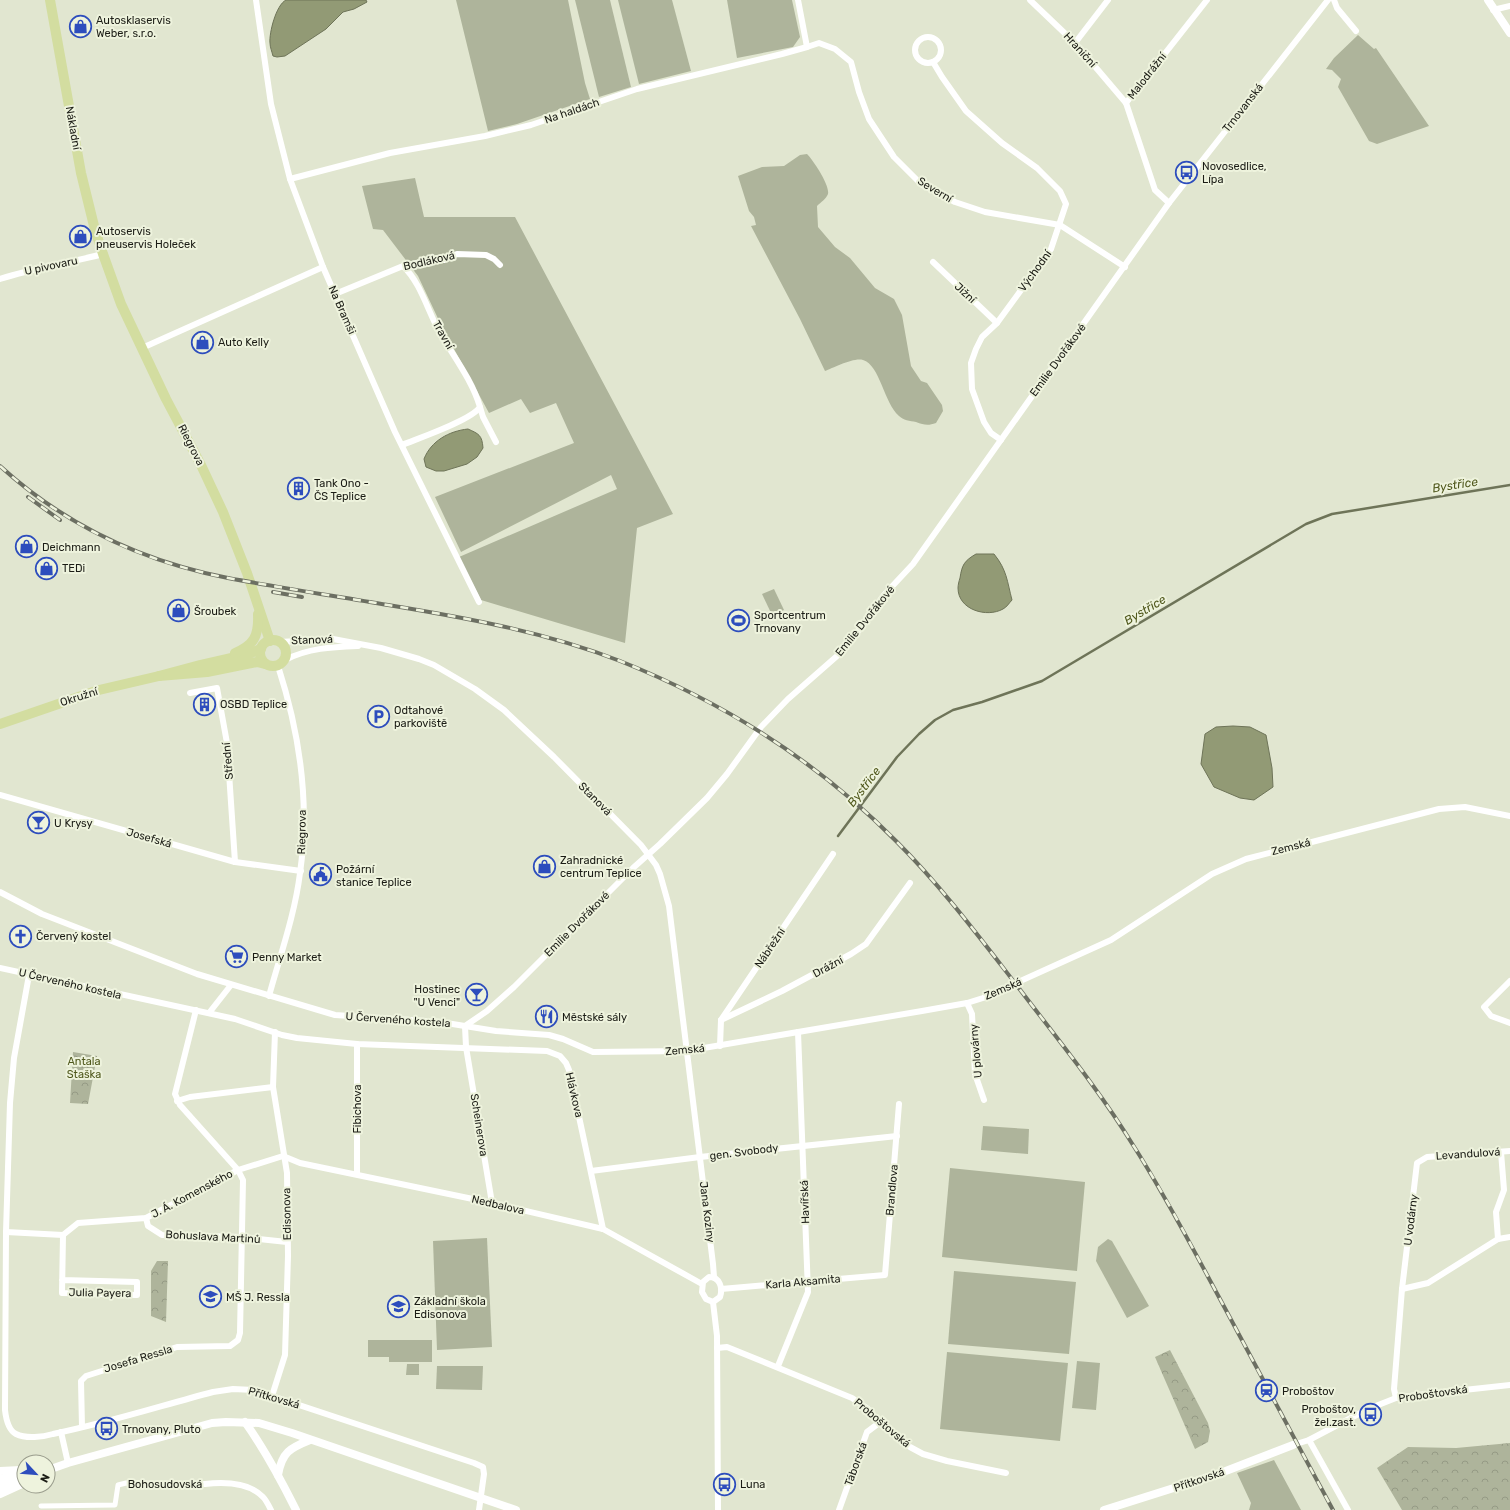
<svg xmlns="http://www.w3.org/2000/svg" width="1510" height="1510" font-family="Rubik,sans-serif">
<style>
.green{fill:#aeb49b}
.park{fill:url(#park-crowns)}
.water{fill:#929a75;stroke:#6e7458}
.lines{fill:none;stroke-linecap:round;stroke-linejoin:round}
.stream{stroke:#6e7458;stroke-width:2.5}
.pedestrian{stroke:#fff;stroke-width:5}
.minor{stroke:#fff;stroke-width:6}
.tertiary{stroke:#fff;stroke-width:8}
.primary{stroke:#d3dda0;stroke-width:10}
.rail-casing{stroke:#6c6f62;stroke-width:4}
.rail{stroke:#eef3dd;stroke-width:2.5;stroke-dasharray:8;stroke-linecap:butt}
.labels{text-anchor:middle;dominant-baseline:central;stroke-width:4;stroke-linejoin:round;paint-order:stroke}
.poi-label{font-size:11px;fill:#1b1c15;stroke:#eef3dd;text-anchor:start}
.street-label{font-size:11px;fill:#1b1c15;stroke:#eef3dd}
.park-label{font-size:11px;fill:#4f581c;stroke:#eef3dd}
.water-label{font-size:12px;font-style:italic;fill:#4f571b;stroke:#eef3dd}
</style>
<defs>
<pattern id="park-crowns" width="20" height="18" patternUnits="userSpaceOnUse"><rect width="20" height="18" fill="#aeb49b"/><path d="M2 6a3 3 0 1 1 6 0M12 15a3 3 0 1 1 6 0" fill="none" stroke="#959a85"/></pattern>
</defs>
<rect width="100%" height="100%" fill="#e1e6d0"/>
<!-- green -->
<g class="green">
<path d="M456,0H568L585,83L590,99L517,124L488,131Z"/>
<path d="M575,0H610L631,87L599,97Z"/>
<path d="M618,0H672L691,71L639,84Z"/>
<path d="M727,0H792L800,37L793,47L737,58Z"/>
<path d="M1358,35L1374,49L1376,48L1429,126L1377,144L1369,141L1338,87L1341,79L1332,70L1326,69L1334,58Z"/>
<path d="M807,154C813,160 830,185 828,194C826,199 821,202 817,206L818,227L835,247L850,258L875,288L894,299L902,315L911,366L921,381L927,383L942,405L943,411L936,423C928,426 924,425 916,422C910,421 903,420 899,416C884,403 880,365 863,360C854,357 833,368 825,371L800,319L751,226L756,225L754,217L749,211L738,176L762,167L784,166L800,155Z"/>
<path d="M415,178L424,217H515L673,514L637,528L625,643L481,600L459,557L617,489L611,475L461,552L435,497L574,443L556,403L530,413L521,399L489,413L442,327L418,276L383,230L373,229L362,186Z"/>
<path d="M774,589L784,610L772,615L762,594Z"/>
<path d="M983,1126L1029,1129L1028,1154L981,1150Z"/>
<path d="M950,1168L1085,1182L1077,1271L942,1257Z"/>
<path d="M487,1238L492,1347L437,1350L433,1241Z"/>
<path d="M1108,1239L1112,1241L1149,1306L1127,1318L1096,1261L1098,1247Z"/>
<path d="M954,1271L1076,1282L1069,1354L948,1344Z"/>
<path d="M368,1340H432V1362H389V1357H368Z"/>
<path d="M947,1352L1068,1363L1060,1441L940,1429Z"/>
<path d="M1077,1361L1100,1363L1096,1410L1072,1408Z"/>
<path d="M407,1364H419V1375H406Z"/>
<path d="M437,1366H483L482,1390L436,1389Z"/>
<path d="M1274,1460L1301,1510H1249L1251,1503L1237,1473Z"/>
</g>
<!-- park -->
<g class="park">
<path d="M73,1052L97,1056L88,1104L70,1103Z"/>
<path d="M157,1261H168L166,1322L151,1316V1271Z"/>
<path d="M1170,1350L1208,1423L1210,1431L1208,1442L1195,1449L1155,1357Z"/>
<path d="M1510,1443V1510H1402L1377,1468L1408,1447L1456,1448Z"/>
</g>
<!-- water -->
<g class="water">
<path d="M286,0H366L367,2L354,9L343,12L326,29L285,56L277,57L273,56C272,52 270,47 270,43C269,33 276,5 286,0Z"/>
<path d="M468,429C479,434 482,435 483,448L477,457L467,464L444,471H436L426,467L424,459C431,441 449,431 468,429Z"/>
<path d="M976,554H994C1007,570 1007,581 1012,600C1009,603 1007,607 1003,609C987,618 958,610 958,588C958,585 959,581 960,578C962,565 964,561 976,554Z"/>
<path d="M1233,726L1250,727L1266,735L1272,768L1273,787L1254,800L1240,798L1214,787L1201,764L1205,734L1216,727Z"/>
</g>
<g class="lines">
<!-- stream -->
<path class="stream" d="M838,836L897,757L919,734L935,720L953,710L982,702L1042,681L1306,524L1332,514L1510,485"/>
<!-- pedestrian -->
<path class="pedestrian" d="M41,1506L115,1505L118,1485L126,1483L205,1484"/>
<!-- minor -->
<g class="minor">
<path d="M256,0L271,104L290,179L323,267L395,432L479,602"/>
<path d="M1030,0L1075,43L1126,103L1155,190L1169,203"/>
<path d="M1334,0L1337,8L1356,31"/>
<path d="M1493,10L1510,6"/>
<circle cx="928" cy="50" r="13"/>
<path d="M1075,43L1108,0"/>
<path d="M807,47L819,43L835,49L851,62L859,92L869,119L894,157L921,184L955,202L985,212L1060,225L1125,267"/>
<path d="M933,62L942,77L966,111L1002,143L1037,168L1060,191L1066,204L1051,249L997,323L982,337L976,349L971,363L972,389L984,422L991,433L1001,440"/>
<path d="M1126,103L1207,0"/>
<path d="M290,179L390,153L485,136L531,125L637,89L782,54L807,47L798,0"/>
<path d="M933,262L997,323"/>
<path d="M0,279C34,268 68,263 103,254"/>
<path d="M335,294L403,266L431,260H444L457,254L486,255L494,259L500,265"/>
<path d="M142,348L323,267"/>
<path d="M480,407L483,417L496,442"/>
<path d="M402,445C419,438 472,420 480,407C472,380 454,357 440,333C428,312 421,283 403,266"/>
<path d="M280,642L333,639L381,648L419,659L434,665L475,689L504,710L554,757L641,845L656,865L660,874L669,906L713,1264L714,1277"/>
<path d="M285,660C308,648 332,647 358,646"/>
<path d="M190,693L217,688L227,743L235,862"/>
<path d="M0,795L235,862L301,871"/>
<path d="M0,892L42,914L197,974L335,1015L440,1022L496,1031L549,1035L563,1039L593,1052L686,1051L922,1011L967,1003L983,998L1111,940L1212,874L1246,859L1439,809L1465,807L1510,816"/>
<path d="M0,968L235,1019L282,1035L297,1038L357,1044L547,1051L560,1056L566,1063L569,1070L603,1229"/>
<path d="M29,975L14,1058L10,1103L6,1232L5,1410C6,1419 8,1430 16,1434C26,1439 43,1437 53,1434C107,1423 160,1406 213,1392L233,1389L254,1390L474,1463L483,1467L484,1474L479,1510"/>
<path d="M1510,981L1484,1007L1491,1016L1510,1023"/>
<path d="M269,996C280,956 295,914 300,873C310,804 299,731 278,666"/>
<path d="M967,1003L972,1014L975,1074L984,1100"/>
<path d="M209,1013L231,985"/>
<path d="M721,1020L782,991L851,954L866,944L910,883"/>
<path d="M465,1026L487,1011L514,987L633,868L660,844L707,798L727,774L761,727L788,699L837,656L858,631L884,595L913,564L1169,203L1328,0"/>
<path d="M465,1026L466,1047L492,1203"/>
<path d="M720,1046L721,1020L833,854"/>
<path d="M177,1101L190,1097L273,1087"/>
<path d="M283,1156L300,1163L492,1203L603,1229L702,1284"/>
<path d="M591,1171L700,1157L897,1136"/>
<path d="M357,1174V1044"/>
<path d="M146,1218L148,1226L162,1235L241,1237L287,1242"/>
<path d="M6,1232L63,1235L78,1223L146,1218L238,1170L283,1156"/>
<path d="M1498,1239L1496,1212L1504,1190L1501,1152"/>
<path d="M709,1277C720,1277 723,1288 720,1297L713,1302L706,1299L702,1292L703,1282Z"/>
<path d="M62,1280L137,1282V1295L62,1293L63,1235"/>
<path d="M721,1289L885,1275L899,1104"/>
<path d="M1402,1289L1428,1283L1498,1239L1510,1237"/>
<path d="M713,1302L717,1336L718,1510"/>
<path d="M717,1348L727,1347L852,1398L868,1409L879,1423L910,1447L923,1454L947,1461L1006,1473"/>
<path d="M778,1366L808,1292L798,1032"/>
<path d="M272,1396L285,1355L288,1256L287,1173L273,1087L275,1032"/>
<path d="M1396,1398L1394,1389L1402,1289L1417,1163L1427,1157L1510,1151"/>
<path d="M82,1427L81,1381L86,1376L177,1347L230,1346L238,1340L240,1333L243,1180L238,1170L180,1105L175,1094L196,1010"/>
<path d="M61,1432L68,1463"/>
<path d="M1309,1440L1348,1510"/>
<path d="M1293,1445L1309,1440L1368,1409L1396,1398L1418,1395L1510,1385"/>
<path d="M205,1484C224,1482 249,1482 263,1497C266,1500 269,1506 271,1510"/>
<path d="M839,1510L867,1432L879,1423"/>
</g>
<!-- tertiary -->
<g class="tertiary">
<path d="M1488,0L1510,33"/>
<path d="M245,1422C265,1450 281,1480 296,1510"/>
<path d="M48,1470L68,1463L212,1423L226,1422L259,1423L292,1433L516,1510"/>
<path d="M0,1471L21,1470"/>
<path d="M278,1475C282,1452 290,1448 310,1440"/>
<path d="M0,1479L24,1473"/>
<path d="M0,1486L16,1481"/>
<path d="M0,1494L24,1483"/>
<path d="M1104,1510L1218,1474L1293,1445"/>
</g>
<!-- primary -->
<g class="primary">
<path d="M50,0L81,173L95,230L103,254L121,304L166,399L201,465L223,512L247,573L270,641"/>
<circle cx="273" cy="653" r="13"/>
<path d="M261,649L248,654L200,665L159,676L207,672L257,662L265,664"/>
<path d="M235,653C254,645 259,636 258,614"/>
<path d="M0,724L99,690L159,676"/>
</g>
<defs>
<g id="rail">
<path d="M0,466C66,526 141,561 228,578C282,588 335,596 388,605C467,618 545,632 620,661C723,702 818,762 896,841C940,885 977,934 1015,983C1055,1036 1098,1088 1133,1145C1165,1195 1192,1247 1220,1299C1258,1370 1295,1440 1333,1510"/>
<path d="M28,497L60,520"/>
<path d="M273,592L302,597"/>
</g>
</defs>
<!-- rail casing -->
<use href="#rail" class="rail-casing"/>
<!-- rail -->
<use href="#rail" class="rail"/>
</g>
<!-- icons -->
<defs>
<symbol id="shop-ring" viewBox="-11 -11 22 22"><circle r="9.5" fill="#eef3dd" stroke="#2d4dbd" stroke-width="1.5"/><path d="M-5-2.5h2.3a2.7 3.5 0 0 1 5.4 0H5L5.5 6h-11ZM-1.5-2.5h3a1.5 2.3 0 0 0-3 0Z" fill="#2d4dbd"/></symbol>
<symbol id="bus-ring" viewBox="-11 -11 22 22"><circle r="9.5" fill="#eef3dd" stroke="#2d4dbd" stroke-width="1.5"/><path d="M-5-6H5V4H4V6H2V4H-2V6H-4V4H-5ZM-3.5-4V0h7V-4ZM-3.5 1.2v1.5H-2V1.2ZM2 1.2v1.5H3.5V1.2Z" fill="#2d4dbd"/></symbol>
<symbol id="building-ring" viewBox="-11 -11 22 22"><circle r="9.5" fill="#eef3dd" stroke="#2d4dbd" stroke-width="1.5"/><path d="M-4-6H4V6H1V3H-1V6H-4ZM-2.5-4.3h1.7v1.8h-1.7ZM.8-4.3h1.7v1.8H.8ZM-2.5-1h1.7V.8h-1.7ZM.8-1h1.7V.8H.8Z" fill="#2d4dbd"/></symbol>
<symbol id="stadium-ring" viewBox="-11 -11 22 22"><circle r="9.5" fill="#eef3dd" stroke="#2d4dbd" stroke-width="1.5"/><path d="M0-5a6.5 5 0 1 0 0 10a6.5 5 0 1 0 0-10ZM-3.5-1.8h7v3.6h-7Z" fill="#2d4dbd"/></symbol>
<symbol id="parking-ring" viewBox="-11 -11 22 22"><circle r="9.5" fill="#eef3dd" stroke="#2d4dbd" stroke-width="1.5"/><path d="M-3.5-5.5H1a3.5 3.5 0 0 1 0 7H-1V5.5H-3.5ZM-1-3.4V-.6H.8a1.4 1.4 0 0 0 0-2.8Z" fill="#2d4dbd"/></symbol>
<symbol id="bar-ring" viewBox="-11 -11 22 22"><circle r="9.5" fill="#eef3dd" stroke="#2d4dbd" stroke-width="1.5"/><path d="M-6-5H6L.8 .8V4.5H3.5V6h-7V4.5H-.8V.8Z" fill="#2d4dbd"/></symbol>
<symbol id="civic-ring" viewBox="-11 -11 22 22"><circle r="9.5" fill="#eef3dd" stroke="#2d4dbd" stroke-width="1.5"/><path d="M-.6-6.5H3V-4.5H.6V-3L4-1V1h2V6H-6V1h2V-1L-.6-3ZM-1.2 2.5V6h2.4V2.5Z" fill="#2d4dbd"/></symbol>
<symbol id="church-ring" viewBox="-11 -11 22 22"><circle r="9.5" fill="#eef3dd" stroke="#2d4dbd" stroke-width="1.5"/><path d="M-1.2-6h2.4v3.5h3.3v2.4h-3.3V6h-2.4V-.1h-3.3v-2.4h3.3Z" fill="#2d4dbd"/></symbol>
<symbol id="supermarket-ring" viewBox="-11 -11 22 22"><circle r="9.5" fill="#eef3dd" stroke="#2d4dbd" stroke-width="1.5"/><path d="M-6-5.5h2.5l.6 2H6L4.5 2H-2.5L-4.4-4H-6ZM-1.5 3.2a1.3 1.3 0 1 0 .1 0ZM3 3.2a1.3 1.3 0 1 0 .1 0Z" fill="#2d4dbd"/></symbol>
<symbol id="restaurant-ring" viewBox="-11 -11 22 22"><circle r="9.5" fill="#eef3dd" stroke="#2d4dbd" stroke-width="1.5"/><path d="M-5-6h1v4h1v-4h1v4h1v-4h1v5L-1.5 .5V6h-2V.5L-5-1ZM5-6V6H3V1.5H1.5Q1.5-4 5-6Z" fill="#2d4dbd"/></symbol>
<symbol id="school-ring" viewBox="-11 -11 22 22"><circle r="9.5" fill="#eef3dd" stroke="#2d4dbd" stroke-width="1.5"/><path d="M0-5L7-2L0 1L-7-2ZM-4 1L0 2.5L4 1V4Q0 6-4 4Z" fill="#2d4dbd"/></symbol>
<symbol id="station-ring" viewBox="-11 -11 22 22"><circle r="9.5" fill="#eef3dd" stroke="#2d4dbd" stroke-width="1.5"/><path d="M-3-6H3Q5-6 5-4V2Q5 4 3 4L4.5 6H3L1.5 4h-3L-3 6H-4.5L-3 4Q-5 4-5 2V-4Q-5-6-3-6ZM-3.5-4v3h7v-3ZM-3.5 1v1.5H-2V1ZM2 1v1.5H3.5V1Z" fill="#2d4dbd"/></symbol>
</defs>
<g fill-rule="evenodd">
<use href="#shop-ring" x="68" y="14" width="25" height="25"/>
<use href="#bus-ring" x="1174" y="160" width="25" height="25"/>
<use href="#shop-ring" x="68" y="224" width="25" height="25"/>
<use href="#shop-ring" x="190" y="330" width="25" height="25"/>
<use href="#building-ring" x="286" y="476" width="25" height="25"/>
<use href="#shop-ring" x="14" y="534" width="25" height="25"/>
<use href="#shop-ring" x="34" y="556" width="25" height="25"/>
<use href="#shop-ring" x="166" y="598" width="25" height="25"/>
<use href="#stadium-ring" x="726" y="608" width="25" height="25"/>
<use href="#building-ring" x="192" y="692" width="25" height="25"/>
<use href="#parking-ring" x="366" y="704" width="25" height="25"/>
<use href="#bar-ring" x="26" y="810" width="25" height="25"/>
<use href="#shop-ring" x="532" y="854" width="25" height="25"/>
<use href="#civic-ring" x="308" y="862" width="25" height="25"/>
<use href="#church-ring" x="8" y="924" width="25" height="25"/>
<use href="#supermarket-ring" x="224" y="944" width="25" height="25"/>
<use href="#bar-ring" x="464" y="982" width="25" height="25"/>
<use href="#restaurant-ring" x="534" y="1004" width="25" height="25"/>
<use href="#school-ring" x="198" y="1284" width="25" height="25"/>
<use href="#school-ring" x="386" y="1294" width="25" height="25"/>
<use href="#station-ring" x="1254" y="1378" width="25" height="25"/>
<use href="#bus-ring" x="1358" y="1402" width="25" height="25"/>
<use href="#bus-ring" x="94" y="1416" width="25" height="25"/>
<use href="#bus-ring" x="712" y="1472" width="25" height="25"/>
</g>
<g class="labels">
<!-- poi labels -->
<g class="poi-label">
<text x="96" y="20">Autosklaservis<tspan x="96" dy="13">Weber, s.r.o.</tspan></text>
<text x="1202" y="166">Novosedlice,<tspan x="1202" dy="13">Lípa</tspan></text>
<text x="96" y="231">Autoservis<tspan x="96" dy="13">pneuservis Holeček</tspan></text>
<text x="218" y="342">Auto Kelly</text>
<text x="314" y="483">Tank Ono -<tspan x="314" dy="13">ČS Teplice</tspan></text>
<text x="42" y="547">Deichmann</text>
<text x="62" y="568">TEDi</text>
<text x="194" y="611">Šroubek</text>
<text x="754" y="615">Sportcentrum<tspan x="754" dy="13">Trnovany</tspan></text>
<text x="220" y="704">OSBD Teplice</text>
<text x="394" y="710">Odtahové<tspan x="394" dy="13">parkoviště</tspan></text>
<text x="54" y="823">U Krysy</text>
<text x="560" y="860">Zahradnické<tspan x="560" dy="13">centrum Teplice</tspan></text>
<text x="336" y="869">Požární<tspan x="336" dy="13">stanice Teplice</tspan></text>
<text x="36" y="936">Červený kostel</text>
<text x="252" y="957">Penny Market</text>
<text x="460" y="989" text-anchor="end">Hostinec<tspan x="460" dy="13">"U Venci"</tspan></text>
<text x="562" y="1017">Městské sály</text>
<text x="226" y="1297">MŠ J. Ressla</text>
<text x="414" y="1301">Základní škola<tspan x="414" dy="13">Edisonova</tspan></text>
<text x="1282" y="1391">Proboštov</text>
<text x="1356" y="1409" text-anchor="end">Proboštov,<tspan x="1356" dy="13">žel.zast.</tspan></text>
<text x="122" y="1429">Trnovany, Pluto</text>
<text x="740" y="1484">Luna</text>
</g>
<!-- street labels -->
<g class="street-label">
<text transform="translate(1080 50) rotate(48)">Hraniční</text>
<text transform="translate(1147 76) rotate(-52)">Malodrážní</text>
<text transform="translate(1243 108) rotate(-52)">Trnovanská</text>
<text transform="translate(572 111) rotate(-19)">Na haldách</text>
<text transform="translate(73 128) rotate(80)">Nákladní</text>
<text transform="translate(935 190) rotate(31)">Severní</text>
<text transform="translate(429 261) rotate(-13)">Bodláková</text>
<text transform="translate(51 266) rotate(-12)">U pivovaru</text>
<text transform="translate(1035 271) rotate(-54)">Východní</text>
<text transform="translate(965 293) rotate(43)">Jižní</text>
<text transform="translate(342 310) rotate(66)">Na Bramši</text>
<text transform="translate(443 335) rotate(60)">Travní</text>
<text transform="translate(1058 360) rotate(-54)">Emilie Dvořákové</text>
<text transform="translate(191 445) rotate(63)">Riegrova</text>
<text transform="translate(865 621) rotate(-51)">Emilie Dvořákové</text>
<text transform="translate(312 640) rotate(-2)">Stanová</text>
<text transform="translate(79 697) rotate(-18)">Okružní</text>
<text transform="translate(228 761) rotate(-95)">Střední</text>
<text transform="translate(595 799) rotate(45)">Stanová</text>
<text transform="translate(302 832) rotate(-89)">Riegrova</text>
<text transform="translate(149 838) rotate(16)">Josefská</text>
<text transform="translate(1291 847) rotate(-14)">Zemská</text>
<text transform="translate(577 924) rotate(-45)">Emilie Dvořákové</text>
<text transform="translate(770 948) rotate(-56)">Nábřežní</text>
<text transform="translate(828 967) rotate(-28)">Drážní</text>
<text transform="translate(70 984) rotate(13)">U Červeného kostela</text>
<text transform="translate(1003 989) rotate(-23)">Zemská</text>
<text transform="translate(398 1020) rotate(4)">U Červeného kostela</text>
<text transform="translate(685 1050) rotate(-5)">Zemská</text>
<text transform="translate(976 1051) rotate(-95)">U plovárny</text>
<text transform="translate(574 1095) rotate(77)">Hlávkova</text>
<text transform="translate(357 1109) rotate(-90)">Fibichova</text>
<text transform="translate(479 1125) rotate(81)">Scheinerova</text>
<text transform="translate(744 1152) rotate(-7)">gen. Svobody</text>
<text transform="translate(1468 1154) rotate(-4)">Levandulová</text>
<text transform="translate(892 1190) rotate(-85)">Brandlova</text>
<text transform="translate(192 1194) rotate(-28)">J. Á. Komenského</text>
<text transform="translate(805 1202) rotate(-92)">Havířská</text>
<text transform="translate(498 1205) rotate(13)">Nedbalova</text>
<text transform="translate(707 1212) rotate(83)">Jana Koziny</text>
<text transform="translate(287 1214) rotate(-91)">Edisonova</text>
<text transform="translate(1411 1220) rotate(-83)">U vodárny</text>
<text transform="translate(213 1237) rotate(3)">Bohuslava Martinů</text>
<text transform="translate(803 1282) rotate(-5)">Karla Aksamita</text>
<text transform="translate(100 1293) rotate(1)">Julia Payera</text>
<text transform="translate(138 1359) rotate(-17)">Josefa Ressla</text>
<text transform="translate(1433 1394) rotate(-8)">Proboštovská</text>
<text transform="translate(274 1398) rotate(16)">Přítkovská</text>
<text transform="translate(882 1423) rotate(40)">Proboštovská</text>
<text transform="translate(856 1464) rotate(-70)">Táborská</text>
<text transform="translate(1199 1480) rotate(-19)">Přítkovská</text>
<text x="165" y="1484">Bohosudovská</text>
</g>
<!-- park labels -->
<g class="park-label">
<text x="84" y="1061">Antala<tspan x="84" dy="13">Staška</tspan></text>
</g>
<!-- water labels -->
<g class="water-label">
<text transform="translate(1455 485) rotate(-9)">Bystřice</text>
<text transform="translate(1145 610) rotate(-31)">Bystřice</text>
<text transform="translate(864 787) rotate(-53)">Bystřice</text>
</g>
</g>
<!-- north arrow -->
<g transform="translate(36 1474) rotate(116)"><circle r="19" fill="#eef3dd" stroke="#9a9d8d"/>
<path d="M0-3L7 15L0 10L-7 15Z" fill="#2d4dbd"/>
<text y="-6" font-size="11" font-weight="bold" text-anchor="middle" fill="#1b1c15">N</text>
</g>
</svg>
